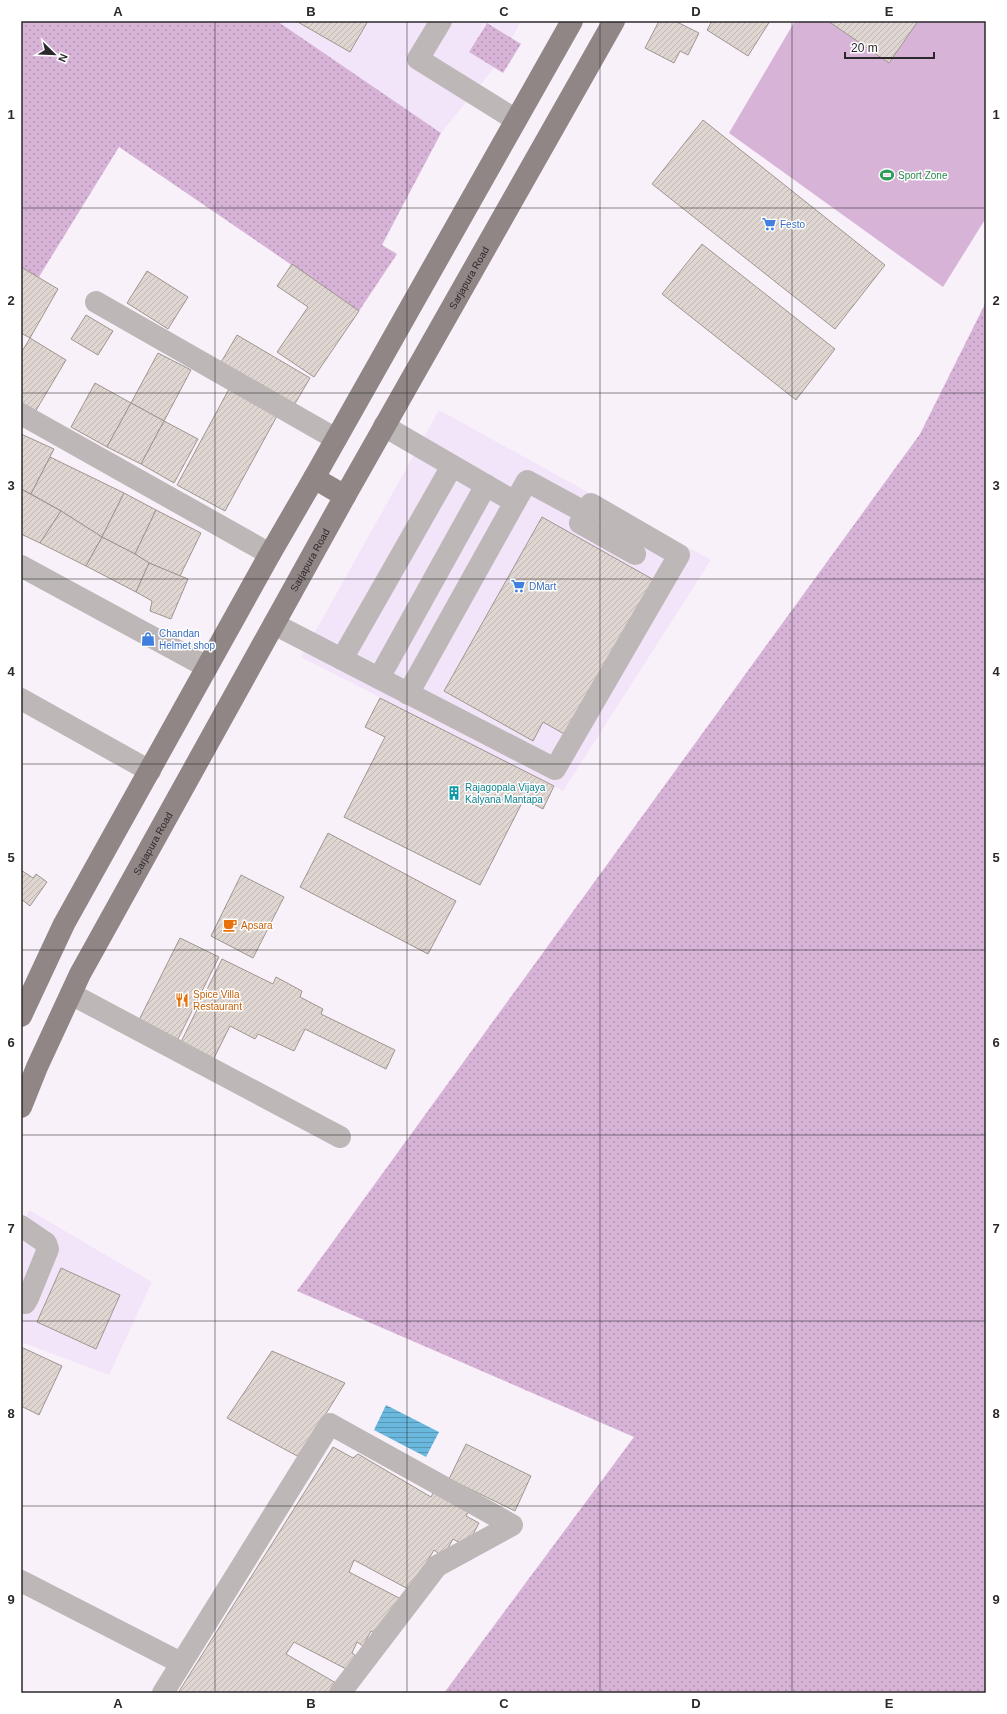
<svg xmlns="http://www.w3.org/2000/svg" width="1007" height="1714" font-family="Helvetica,sans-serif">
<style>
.commercial{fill:#f2e5f9}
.grass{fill:url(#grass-dots)}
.garden{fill:#d7b3d7}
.water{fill:url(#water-rules)}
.building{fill:url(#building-hatch);stroke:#9f9691}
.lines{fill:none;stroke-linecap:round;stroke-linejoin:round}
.minor{stroke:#bdb8b7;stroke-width:22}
.major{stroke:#8f8685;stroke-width:22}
.grid{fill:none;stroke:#2b282b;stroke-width:1;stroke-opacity:0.55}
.labels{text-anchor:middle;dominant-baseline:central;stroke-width:3;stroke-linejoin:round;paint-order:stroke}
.leisure-label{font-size:10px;fill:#27864d;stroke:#fff;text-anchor:start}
.shop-label{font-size:10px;fill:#366cbe;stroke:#fff;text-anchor:start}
.street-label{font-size:10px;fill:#2b282b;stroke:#fff}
.culture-label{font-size:10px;fill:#0d838f;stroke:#fff;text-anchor:start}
.food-label{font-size:10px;fill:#c56008;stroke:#fff;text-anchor:start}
.neatline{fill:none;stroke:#2b282b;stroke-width:1.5}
.grid-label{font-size:13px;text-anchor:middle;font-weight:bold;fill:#2b282b}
</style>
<defs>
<pattern id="grass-dots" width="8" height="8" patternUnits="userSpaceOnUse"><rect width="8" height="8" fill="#d7b3d7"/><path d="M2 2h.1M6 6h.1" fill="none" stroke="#af92af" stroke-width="1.8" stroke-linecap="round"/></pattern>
<pattern id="water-rules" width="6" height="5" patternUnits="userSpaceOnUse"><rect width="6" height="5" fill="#6ab8de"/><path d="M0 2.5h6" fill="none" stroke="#5796b4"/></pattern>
<pattern id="building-hatch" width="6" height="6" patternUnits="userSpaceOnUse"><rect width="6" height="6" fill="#e0d6d1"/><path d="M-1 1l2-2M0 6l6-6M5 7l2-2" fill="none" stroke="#c0b8b4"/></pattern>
</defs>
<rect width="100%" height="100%" fill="#f9f1f9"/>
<!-- commercial -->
<g class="commercial">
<path d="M277,21H521L512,38L488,24H485L469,52L494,68L441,133Z"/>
<path d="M439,410L711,560L563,791L301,657Z"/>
<path d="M29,1210L152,1282L109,1375L21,1342V1230Z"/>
</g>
<!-- grass -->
<g class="grass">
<path d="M21,21H277L441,133L382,245L397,254L359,311L119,147L21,306Z"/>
<path d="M487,23L521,44L503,73L469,52Z"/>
<path d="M986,302V1693H444L634,1437L297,1291L920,434Z"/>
</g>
<!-- garden -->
<path class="garden" d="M795,21H986V218L943,287L729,133Z"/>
<!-- water -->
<path class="water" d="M386,1405L439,1432L426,1457L374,1430Z"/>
<!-- building -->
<g class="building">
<path d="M296,21H368L350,52Z"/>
<path d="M659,21H675L699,33L688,55L680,51L674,63L645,48Z"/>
<path d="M712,21H770L748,56L707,30Z"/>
<path d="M828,21H918L889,63Z"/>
<path d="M703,120L885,265L835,329L652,184Z"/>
<path d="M702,244L835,349L796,400L662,294Z"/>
<path d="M292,264L359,311L314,377L277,352L308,307L277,286Z"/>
<path d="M21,267L58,289L30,338L21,333Z"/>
<path d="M147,271L188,297L168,329L127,303Z"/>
<path d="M86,315L113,331L98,355L71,339Z"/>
<path d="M237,335L310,378L293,407L220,364Z"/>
<path d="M30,338L66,360L35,412L21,404V353Z"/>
<path d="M158,353L191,370L164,421L131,403Z"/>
<path d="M95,383L131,403L107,447L71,427Z"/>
<path d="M229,389L277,416L225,511L177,485Z"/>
<path d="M131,403L164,421L141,464L107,447Z"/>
<path d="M164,421L198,439L174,483L141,464Z"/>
<path d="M21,434L54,449L31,494L21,489Z"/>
<path d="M50,457L124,493L102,537L61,511L31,494Z"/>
<path d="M21,489L61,511L40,543L21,534Z"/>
<path d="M124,493L156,510L135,554L102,537Z"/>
<path d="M156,510L201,533L180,576L149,563L135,554Z"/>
<path d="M61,511L102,537L86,566L40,543Z"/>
<path d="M542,517L654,580L566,735L543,722L533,741L444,691Z"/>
<path d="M102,537L135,554L149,563L136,592L86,566Z"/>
<path d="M149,563L188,579L171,619L150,611L152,601L136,592Z"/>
<path d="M380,698L554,786L543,809L524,799L480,885L344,817L385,737L365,727Z"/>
<path d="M328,833L456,901L428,954L300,887Z"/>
<path d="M21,870L33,878L36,874L47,882L30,906L21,899Z"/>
<path d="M241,875L284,897L253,958L211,936Z"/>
<path d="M180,938L219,957L176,1043L137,1024Z"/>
<path d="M222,959L273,984L276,977L302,991L300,997L323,1009L321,1014L395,1050L386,1069L305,1029L294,1051L258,1034L255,1039L230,1026L212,1062L179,1046Z"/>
<path d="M61,1268L120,1295L96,1349L37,1322Z"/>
<path d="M21,1347L62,1366L39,1415L21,1406Z"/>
<path d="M272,1351L345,1383L299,1457L227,1418Z"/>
<path d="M466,1444L531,1476L515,1511L449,1479Z"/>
<path d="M333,1447L353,1458L358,1454L431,1497L434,1491L470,1509L466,1516L479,1523L469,1542L462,1544L453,1539L443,1557L434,1550L410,1590L354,1560L349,1572L401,1599L377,1635L371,1631L363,1646L357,1642L352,1653L356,1656L348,1670L294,1642L286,1654L336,1683L330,1693H178Z"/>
</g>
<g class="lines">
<!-- minor -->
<g class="minor">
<path d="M441,21L418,59L516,120"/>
<path d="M96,302L336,439"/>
<path d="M21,414L270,554"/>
<path d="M586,513L580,523L635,554"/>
<path d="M21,566L207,667"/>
<path d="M274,624L555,769L679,555L591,504L586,513L527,481L515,502L384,426"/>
<path d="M342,659L452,466"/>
<path d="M379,678L486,485"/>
<path d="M408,694L515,502"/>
<path d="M21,699L150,771"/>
<path d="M71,994L340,1137"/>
<path d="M21,1226L46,1243L48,1249L28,1298L25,1303H21"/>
<path d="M21,1581L181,1663"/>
<path d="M163,1693L330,1424L512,1525L437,1566L340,1693"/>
</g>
<!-- major -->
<g class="major">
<path d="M314,478L345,496"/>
<path d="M21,1016L64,924L270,554L314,478L572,21"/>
<path id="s1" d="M21,1107L37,1067L80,974L345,496L614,21"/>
</g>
</g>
<!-- grid -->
<path class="grid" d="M215,21V1693M407,21V1693M600,21V1693M792,21V1693M21,208H986M21,393H986M21,579H986M21,764H986M21,950H986M21,1135H986M21,1321H986M21,1506H986"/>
<!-- icons -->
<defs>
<symbol id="stadium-bare" viewBox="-9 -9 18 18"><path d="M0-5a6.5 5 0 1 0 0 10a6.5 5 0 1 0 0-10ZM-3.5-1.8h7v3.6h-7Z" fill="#2e9e5b" stroke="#fff" stroke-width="2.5" paint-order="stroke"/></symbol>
<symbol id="supermarket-bare" viewBox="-9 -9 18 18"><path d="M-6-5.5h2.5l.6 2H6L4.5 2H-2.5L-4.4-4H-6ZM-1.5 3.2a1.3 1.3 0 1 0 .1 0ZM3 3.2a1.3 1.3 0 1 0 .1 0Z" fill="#3f7fe0" stroke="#fff" stroke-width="2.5" paint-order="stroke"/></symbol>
<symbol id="shop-bare" viewBox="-9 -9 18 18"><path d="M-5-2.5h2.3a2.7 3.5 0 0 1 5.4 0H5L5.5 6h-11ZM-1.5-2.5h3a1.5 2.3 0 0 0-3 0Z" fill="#3f7fe0" stroke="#fff" stroke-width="2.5" paint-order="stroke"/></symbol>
<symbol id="building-bare" viewBox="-9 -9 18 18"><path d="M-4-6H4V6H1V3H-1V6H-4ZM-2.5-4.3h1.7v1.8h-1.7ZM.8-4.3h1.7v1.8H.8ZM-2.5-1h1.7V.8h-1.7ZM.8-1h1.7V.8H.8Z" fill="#0f9aa8" stroke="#fff" stroke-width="2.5" paint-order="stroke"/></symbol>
<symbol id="cafe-bare" viewBox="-9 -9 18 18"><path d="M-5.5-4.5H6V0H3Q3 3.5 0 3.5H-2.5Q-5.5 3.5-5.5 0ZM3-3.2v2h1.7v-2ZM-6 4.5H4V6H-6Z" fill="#e8710a" stroke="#fff" stroke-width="2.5" paint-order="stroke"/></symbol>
<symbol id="restaurant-bare" viewBox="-9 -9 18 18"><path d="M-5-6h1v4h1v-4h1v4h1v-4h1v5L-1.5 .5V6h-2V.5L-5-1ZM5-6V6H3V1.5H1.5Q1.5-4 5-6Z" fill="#e8710a" stroke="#fff" stroke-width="2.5" paint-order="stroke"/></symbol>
</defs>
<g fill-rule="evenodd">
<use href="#stadium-bare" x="877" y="165" width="20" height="20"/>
<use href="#supermarket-bare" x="759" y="214" width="20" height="20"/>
<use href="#supermarket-bare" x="508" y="576" width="20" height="20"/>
<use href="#shop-bare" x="138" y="629" width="20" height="20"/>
<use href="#building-bare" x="444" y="783" width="20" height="20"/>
<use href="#cafe-bare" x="220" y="915" width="20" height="20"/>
<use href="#restaurant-bare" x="172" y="990" width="20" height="20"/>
</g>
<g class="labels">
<!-- leisure labels -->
<g class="leisure-label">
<text x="898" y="175">Sport Zone</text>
</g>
<!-- shop labels -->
<g class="shop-label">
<text x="780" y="224">Festo</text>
<text x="529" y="586">DMart</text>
<text x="159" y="633">Chandan<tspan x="159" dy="12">Helmet shop</tspan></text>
</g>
<!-- street labels -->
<g class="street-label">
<text stroke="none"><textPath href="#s1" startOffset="943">Sarjapura Road</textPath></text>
<text stroke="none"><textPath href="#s1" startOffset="619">Sarjapura Road</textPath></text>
<text stroke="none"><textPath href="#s1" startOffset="295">Sarjapura Road</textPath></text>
</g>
<!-- culture labels -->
<g class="culture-label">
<text x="465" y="787">Rajagopala Vijaya<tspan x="465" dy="12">Kalyana Mantapa</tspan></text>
</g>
<!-- food labels -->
<g class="food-label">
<text x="241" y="925">Apsara</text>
<text x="193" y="994">Spice Villa<tspan x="193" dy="12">Restaurant</tspan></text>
</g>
</g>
<!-- border -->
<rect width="1007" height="1714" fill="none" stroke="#ffffff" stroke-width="44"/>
<!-- north arrow -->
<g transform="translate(54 54) rotate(113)" stroke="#ffffff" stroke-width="3" paint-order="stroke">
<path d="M0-3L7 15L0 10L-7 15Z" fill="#2b282b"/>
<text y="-6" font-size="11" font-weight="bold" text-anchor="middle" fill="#2b282b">N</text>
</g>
<!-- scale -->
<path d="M845 52v6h89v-6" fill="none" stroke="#2b282b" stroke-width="2"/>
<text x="851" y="52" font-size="12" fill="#2b282b" stroke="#ffffff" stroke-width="3" paint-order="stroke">20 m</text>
<rect x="22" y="22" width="963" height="1670" class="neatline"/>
<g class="grid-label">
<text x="118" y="16">A</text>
<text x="311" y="16">B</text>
<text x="504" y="16">C</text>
<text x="696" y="16">D</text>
<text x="889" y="16">E</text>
<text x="11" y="119">1</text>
<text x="996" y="119">1</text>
<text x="11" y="305">2</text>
<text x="996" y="305">2</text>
<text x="11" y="490">3</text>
<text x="996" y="490">3</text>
<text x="11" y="676">4</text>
<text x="996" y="676">4</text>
<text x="11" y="862">5</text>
<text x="996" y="862">5</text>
<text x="11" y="1047">6</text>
<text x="996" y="1047">6</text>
<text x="11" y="1233">7</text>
<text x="996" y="1233">7</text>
<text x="11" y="1418">8</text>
<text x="996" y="1418">8</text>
<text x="11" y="1604">9</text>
<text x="996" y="1604">9</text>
<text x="118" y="1708">A</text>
<text x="311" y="1708">B</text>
<text x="504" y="1708">C</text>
<text x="696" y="1708">D</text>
<text x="889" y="1708">E</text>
</g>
</svg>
